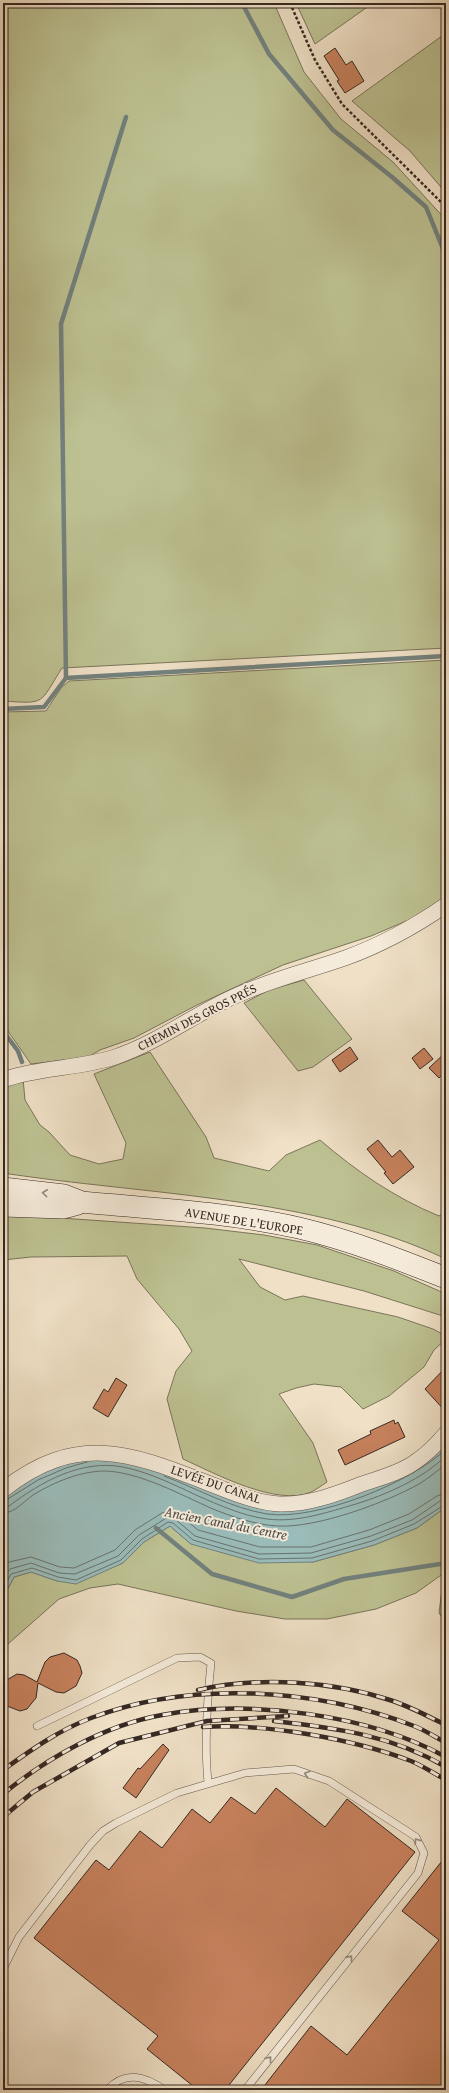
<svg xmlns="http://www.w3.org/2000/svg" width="449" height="2093" font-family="'Gentium Book Plus',serif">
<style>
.green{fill:#bdc192;stroke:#7a745a}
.water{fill:#9abcba;stroke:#72817e}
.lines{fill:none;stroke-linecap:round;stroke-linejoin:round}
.shore{stroke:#68726e;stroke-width:1}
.stream{stroke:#72817e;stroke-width:4.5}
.building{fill:#c7815d;stroke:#362823}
.service-casing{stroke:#64564c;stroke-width:8}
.minor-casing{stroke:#64564c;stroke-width:16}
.secondary-casing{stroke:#362823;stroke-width:22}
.path{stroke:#362823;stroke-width:2.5;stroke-dasharray:3 2;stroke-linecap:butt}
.service{stroke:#f5ebda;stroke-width:7}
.minor{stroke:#f5ebda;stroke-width:15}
.secondary{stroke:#f5ebda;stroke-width:21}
.rail-casing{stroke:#362823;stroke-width:4.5}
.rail{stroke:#f5ebda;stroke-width:3;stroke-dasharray:9;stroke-linecap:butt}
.oneway{stroke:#968a7e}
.labels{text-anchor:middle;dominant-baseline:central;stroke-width:4;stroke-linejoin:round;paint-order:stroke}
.street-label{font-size:13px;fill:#362823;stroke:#f5ebda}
.water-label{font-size:14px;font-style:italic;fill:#4f4d49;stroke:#f5ebda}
</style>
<rect width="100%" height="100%" fill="#efe0c6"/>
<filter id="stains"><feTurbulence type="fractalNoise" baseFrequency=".005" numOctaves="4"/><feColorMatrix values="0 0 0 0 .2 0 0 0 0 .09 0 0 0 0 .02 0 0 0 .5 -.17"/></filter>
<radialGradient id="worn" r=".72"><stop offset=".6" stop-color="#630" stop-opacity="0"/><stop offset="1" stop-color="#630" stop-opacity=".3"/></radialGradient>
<!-- green -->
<g class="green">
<path d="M3,3H274L304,72L341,119L393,162L446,220V648L62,668C39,704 47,704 3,701Z"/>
<path d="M296,3H373L315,44Z"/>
<path d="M446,33V193L410,151L352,101Z"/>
<path d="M446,660V896L411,919L371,936L283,965L197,1005L134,1038L100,1050L88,1057L31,1064L3,1024V712L46,711L61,688L69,681Z"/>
<path d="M304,980L352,1039L313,1067L298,1071L244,1003L269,990Z"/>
<path d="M150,1052L206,1137L214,1158L269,1171L286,1155L320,1140C356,1171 395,1198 439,1216L446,1211V1259C314,1196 146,1195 3,1173V1087L23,1079L25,1100L40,1125L49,1132L70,1155L99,1164L123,1159L126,1143L94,1074Z"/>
<path d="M3,1214L205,1228L264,1235L317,1245L394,1271L446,1294V1317L364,1291L239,1259L260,1287L285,1300L303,1296L398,1317L433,1329L446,1336V1339L434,1350L424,1367L389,1396L363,1409L341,1387L314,1384L296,1388L279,1394L313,1443L327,1482C322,1485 316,1490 311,1492C277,1507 214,1473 183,1459L167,1399L176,1371L192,1351L179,1329L137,1279L127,1256L31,1257L3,1260Z"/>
<path d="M446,1507V1569L444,1572L446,1573V1624L439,1613L444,1573L416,1593L376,1609L327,1619H285L236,1611L118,1584L90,1588L59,1599L9,1643L3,1650V1598L14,1577L31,1572L57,1581L102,1571L123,1563L144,1542L170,1526L191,1544L313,1562L374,1545L417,1528Z"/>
</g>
<!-- water -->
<path class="water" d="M446,1443V1507L417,1528L374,1545L313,1562L259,1563L191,1544L170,1526L144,1542L123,1563L76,1584L57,1581L31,1572L14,1577L3,1598V1499L25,1482L52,1469L78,1460L125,1458L220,1495L343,1498L384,1484Z"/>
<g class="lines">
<!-- shore -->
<g class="shore">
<path d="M164,1476C198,1489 231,1508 267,1514C316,1521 411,1483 446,1449"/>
<path d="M3,1502L38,1480L66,1468L87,1462"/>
<path d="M3,1507L9,1506C41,1482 81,1459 123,1467C148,1472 173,1484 196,1495C219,1505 243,1516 267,1519C297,1523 328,1512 356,1504C388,1494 422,1479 446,1456"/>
<path d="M3,1513C15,1513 24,1501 33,1495C54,1482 81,1471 105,1471C140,1472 181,1495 213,1509C233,1517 256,1525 278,1526C317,1528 385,1503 419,1484C429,1478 437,1471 446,1464"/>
<path d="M3,1566L9,1562L31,1557L60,1567L74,1568L115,1550L135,1530L162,1513L169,1511L178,1514L198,1530L260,1547H311L369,1530L409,1514L437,1496L446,1493"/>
<path d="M3,1578L10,1569L31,1563L59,1573L75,1574L118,1556L139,1535L168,1517L175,1519L195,1536L259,1554L311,1553L371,1536L412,1520L440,1501L446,1499"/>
<path d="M3,1589L11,1574L32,1568L58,1577L76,1580L121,1560L142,1539L168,1522L173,1523L193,1540L259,1559L312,1558L372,1541L414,1524L446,1504"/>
</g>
<!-- stream -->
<g class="stream">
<path d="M242,3L269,54L333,130L392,177L426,207L446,256"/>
<path d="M66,678L61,324L126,117"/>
<path d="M3,709L44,707L66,678L446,656"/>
<path d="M3,1031L18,1051L22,1062"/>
<path d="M156,1528L212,1574L292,1597L344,1579L440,1564L446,1566"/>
</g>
</g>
<!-- building -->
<g class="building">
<path d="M335,48L346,65L352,61L364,81L345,93L337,81L339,80L324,56Z"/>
<path d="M350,1047L358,1059L340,1072L332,1060Z"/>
<path d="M424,1048L433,1059L420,1069L412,1058Z"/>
<path d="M446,1052V1071L439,1078L429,1068Z"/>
<path d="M378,1140L392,1157L400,1150L414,1167L393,1184L384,1173L386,1172L367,1149Z"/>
<path d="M446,1367V1412L425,1389Z"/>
<path d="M116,1378L127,1385L108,1417L93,1408L104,1389L108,1392Z"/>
<path d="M394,1420L395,1424L398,1422L405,1437L345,1465L338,1450L371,1434L370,1431Z"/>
<path d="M64,1653L77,1660L80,1666L82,1673L76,1686L64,1693L56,1692L38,1683L36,1698L27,1709L20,1711L7,1706L3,1702L5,1681L17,1674L24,1675L37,1682L45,1662L50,1657Z"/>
<path d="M163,1744L169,1750L136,1798L123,1788L138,1768L140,1769Z"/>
<path d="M276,1788L325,1827L347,1799L415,1852L225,2090H198L147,2049L158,2036L34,1938L96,1860L109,1870L140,1831L162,1848L192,1809L210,1823L231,1797L255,1814Z"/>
<path d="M446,1856V2090H261L311,2026L347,2055L439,1940L402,1911Z"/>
</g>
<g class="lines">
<defs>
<g id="service">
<path d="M37,1726L177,1658L200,1657L211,1663C207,1702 204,1743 208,1782"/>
<path d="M3,1969L19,1937L90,1845L103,1831L116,1823L177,1793L245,1773L294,1769L329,1781L416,1837L424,1853L418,1873L245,2090"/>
<path d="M107,2090C125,2070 144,2076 165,2090"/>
</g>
<g id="minor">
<path d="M3,1080C39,1067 78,1069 115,1057C157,1043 193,1015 233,997C269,980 308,971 345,958C381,945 414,927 446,905"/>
<path d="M3,1490C79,1430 133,1454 213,1485C233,1493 258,1503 280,1504C307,1505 337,1494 362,1484C379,1478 400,1473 415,1462C427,1454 437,1444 446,1433"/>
</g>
<g id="secondary">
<path d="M3,1188L64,1195L82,1202C155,1209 228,1212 299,1228C350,1240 398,1259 446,1278"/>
<path d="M3,1206L63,1208L78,1204"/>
</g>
</defs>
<!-- service casing -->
<use href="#service" class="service-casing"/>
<!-- minor casing -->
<use href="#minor" class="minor-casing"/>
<!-- secondary casing -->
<use href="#secondary" class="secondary-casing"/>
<!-- path -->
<path class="path" d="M290,3L315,60L342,104L446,207"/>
<!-- service -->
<use href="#service" class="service"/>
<!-- minor -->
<use href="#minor" class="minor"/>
<!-- secondary -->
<use href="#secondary" class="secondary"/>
<defs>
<g id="rail">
<path d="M198,1690C259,1676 334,1681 393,1701C411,1707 429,1717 446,1725"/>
<path d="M274,1721C336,1728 391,1735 446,1767"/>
<path d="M203,1727C265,1723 353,1739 411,1761C423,1766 435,1774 446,1780"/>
<path d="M3,1770C31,1750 59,1730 91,1718C190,1680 316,1688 414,1726C425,1730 435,1737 446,1743"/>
<path d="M3,1794C47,1758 105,1725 162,1715C249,1699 368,1714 446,1757"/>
<path d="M3,1817L33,1792L119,1743L207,1721L288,1716"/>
</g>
</defs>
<!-- rail casing -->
<use href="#rail" class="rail-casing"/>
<!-- rail -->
<use href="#rail" class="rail"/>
</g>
<!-- one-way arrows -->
<defs><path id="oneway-chevron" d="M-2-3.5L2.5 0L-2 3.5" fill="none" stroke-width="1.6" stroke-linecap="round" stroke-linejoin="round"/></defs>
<g class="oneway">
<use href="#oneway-chevron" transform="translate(45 1193) rotate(-174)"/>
<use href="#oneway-chevron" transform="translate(307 1774) rotate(-162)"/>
<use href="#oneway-chevron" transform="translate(417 1841) rotate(-125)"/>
<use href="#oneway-chevron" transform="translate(350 1958) rotate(-51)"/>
<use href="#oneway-chevron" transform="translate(269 2059) rotate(-51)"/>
</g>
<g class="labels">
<!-- street labels -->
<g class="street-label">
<text transform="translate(197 1017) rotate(-27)">CHEMIN DES GROS PRÉS</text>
<text transform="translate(244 1221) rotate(9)">AVENUE DE L'EUROPE</text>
<text transform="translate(216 1484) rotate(19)">LEVÉE DU CANAL</text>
</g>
<!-- water labels -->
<g class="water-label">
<text transform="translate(226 1523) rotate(11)">Ancien Canal du Centre</text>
</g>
</g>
<!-- margin -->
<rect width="449" height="2093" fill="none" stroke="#efe0c6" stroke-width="16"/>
<rect x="4" y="4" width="441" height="2085" fill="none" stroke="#362823" stroke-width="2"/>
<rect x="8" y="8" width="433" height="2077" fill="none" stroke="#362823"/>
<rect width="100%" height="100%" filter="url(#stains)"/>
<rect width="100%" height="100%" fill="url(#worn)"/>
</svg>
